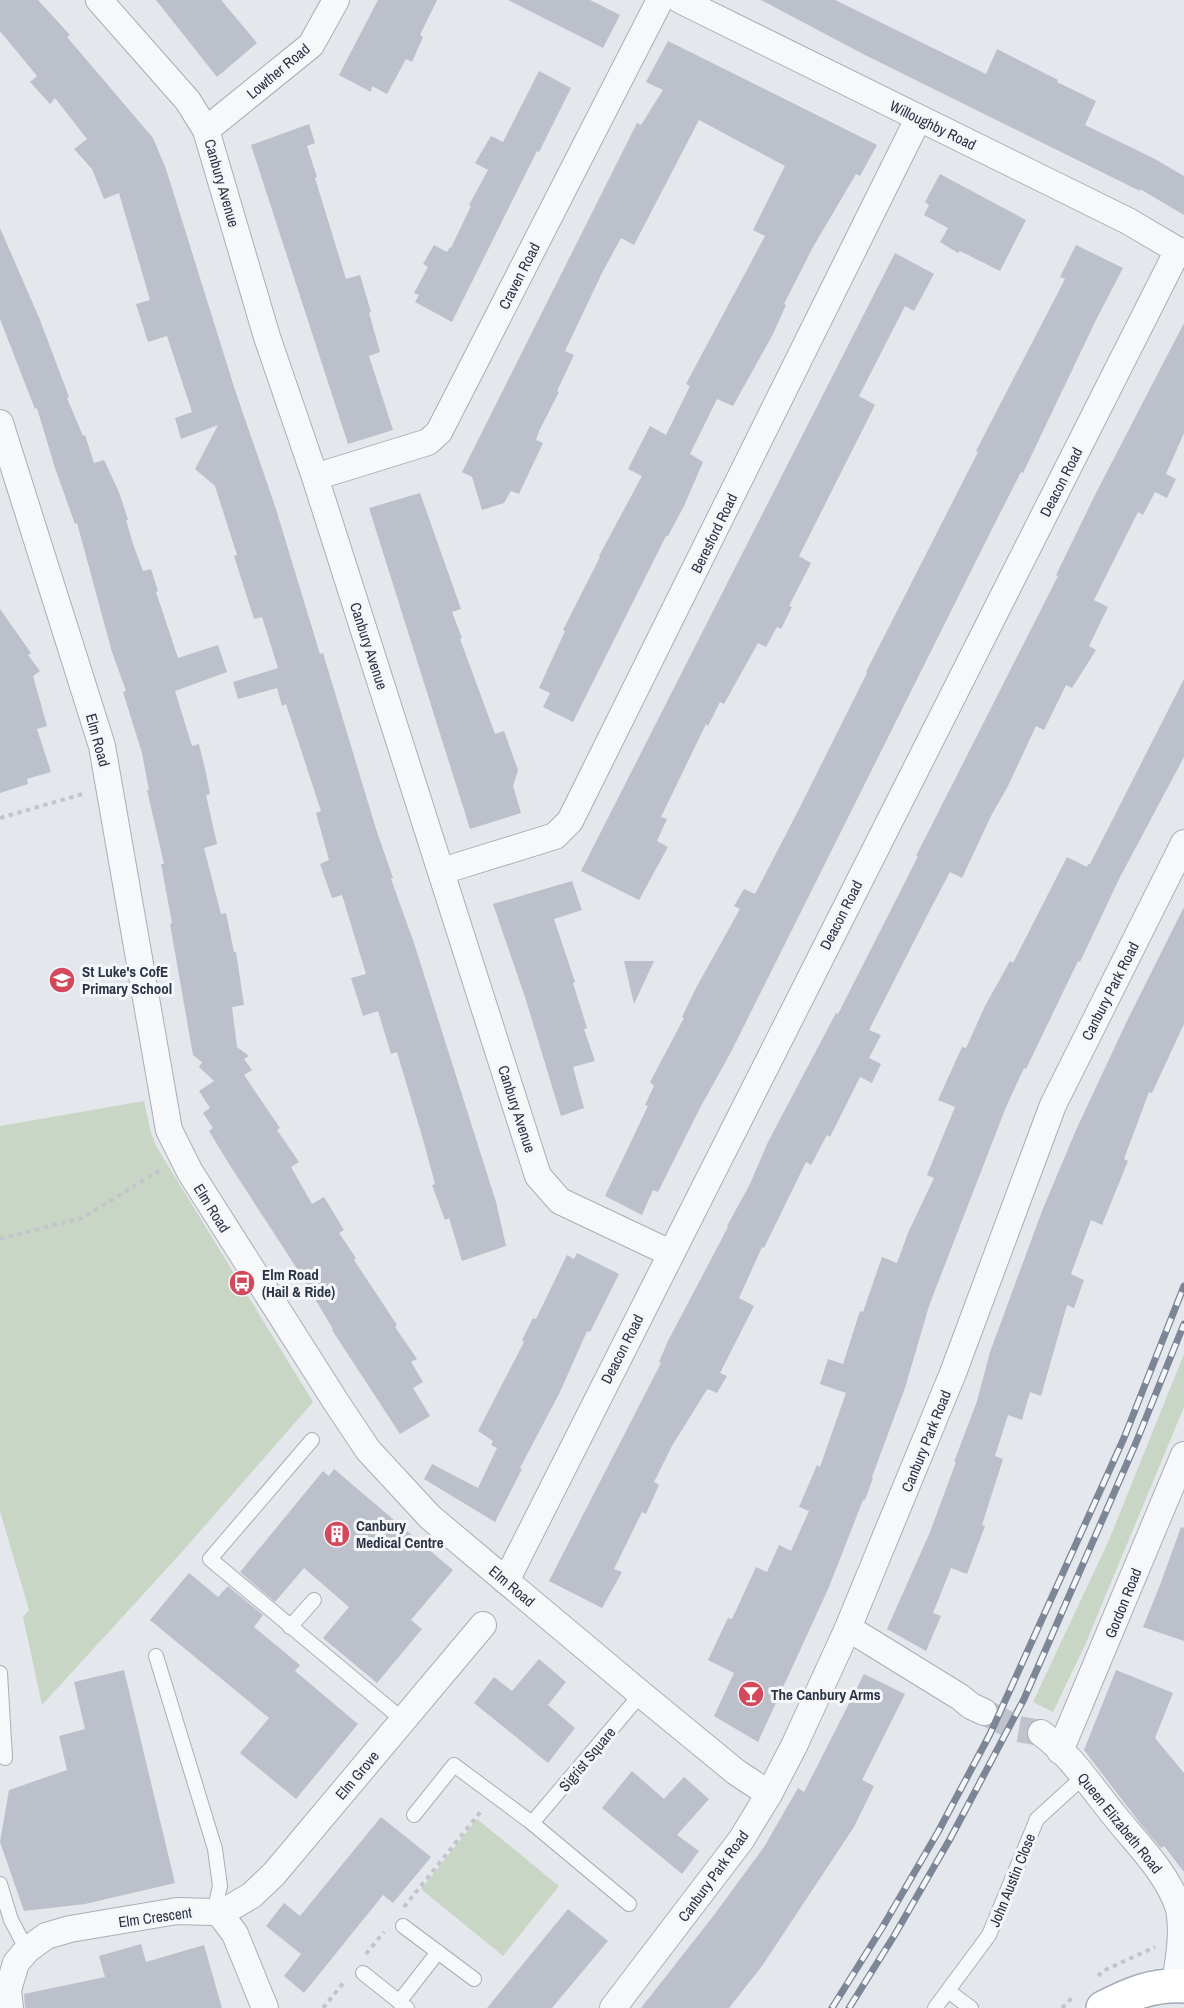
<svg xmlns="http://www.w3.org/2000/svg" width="1184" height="2008" font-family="'Archivo Narrow',sans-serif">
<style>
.green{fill:#c9d6c5}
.building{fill:#bbc0ca}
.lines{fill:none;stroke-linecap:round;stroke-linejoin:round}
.street-tunnel{stroke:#bfc3cb;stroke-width:26;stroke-dasharray:26 13;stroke-linecap:butt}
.lane-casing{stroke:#a9aeb7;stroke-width:16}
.street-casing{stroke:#a9aeb7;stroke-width:28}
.primary-casing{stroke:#a3abb8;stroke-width:36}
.path{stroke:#c2c5cb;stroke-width:4;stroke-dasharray:4.5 4.5;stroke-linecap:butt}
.lane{stroke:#f7f8fa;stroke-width:14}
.street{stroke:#f7f8fa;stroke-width:26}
.primary{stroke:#fff;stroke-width:33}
.rail-casing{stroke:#7d8696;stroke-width:7}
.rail{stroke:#f4f6f9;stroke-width:4.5;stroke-dasharray:14;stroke-linecap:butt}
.labels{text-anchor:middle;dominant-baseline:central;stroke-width:6;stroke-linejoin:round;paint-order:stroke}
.street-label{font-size:15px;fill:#2b3445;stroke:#f4f6f9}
.poi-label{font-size:15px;font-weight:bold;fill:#2b3445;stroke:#f4f6f9;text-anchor:start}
</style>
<rect width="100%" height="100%" fill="#e4e7ec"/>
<!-- green -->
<g class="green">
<path d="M144,1101L151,1133L156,1146L313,1402L180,1554L42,1705L23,1617L29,1610L0,1511V1126Z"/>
<path d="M1184,1354V1407L1085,1645L1053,1712L1033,1702L1109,1540Z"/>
<path d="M477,1819L559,1886L503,1956L421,1889Z"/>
</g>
<!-- building -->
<g class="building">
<path d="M0,0H38L70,35L67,37L153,138L166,169L235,390L275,506L320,654L323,653L376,829L393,878L391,879L414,943L496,1202L506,1246L462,1261L449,1218L445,1220L432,1185L435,1184L424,1143L397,1052L391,1054L378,1011L363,1016L351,978L366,974L342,895L332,898L320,864L329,860L316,813L321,811L286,704L282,706L277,688L238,699L233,682L278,668L262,617L254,619L234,556L237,555L215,486L195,469L218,425L181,439L175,418L192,412L167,336L148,342L136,304L150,300L119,193L104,199L92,169L74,149L87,139L55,98L50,104L30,82L37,76L0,31Z"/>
<path d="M156,0H221L257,43L217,77Z"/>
<path d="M378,0H437L420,35L423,37L412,62L406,59L387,94L372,86L371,92L339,75Z"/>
<path d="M508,0H590L620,15L603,48Z"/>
<path d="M761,0H835L986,74L997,49L1058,80L1057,82L1096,101L1085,125L1155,159L1184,176V215L1140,189V191L865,55Z"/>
<path d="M668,41L877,145L860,176L856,174L813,247L784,304L786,305L773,334L733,406L717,399L690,454L703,462L684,506L668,536H666L573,722L543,707L550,693L539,688L565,631L563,630L600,557L599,556L642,476L628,469L650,426L666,435L690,386L686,384L765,236L753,230L785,166L699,120L634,245L621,238L602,273L565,351L574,355L557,391L559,392L539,431L536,440L543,443L519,494L511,491L504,503L482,510L472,477L462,472L637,123L641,125L663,90L646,82Z"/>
<path d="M539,71L571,88L539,152L537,151L452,322L415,302L419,295L414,293L428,267L423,264L434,245L447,252L450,247L451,248L471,206L469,205L488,170L475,163L491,136L503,142Z"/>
<path d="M309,124L315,143L307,146L317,177L315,178L346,279L360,275L371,312L369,313L380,352L369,356L393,430L348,444L251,145Z"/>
<path d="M940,174L1026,220L1000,271L960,251L958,253L940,242L948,228L924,215L929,205L925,202Z"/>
<path d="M0,228L40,320L69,397L67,398L83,436L85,435L94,463L104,460L119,492L128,520H126L133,544L143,571L151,569L158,591L156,592L178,658L218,645L227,672L175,691L192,746L199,744L206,773L210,794L206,795L217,844L204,848L221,914L226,913L234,952H236L244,1005L232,1007L237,1047L249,1056L244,1059L252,1070L244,1075L280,1128L277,1130L299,1162L291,1167L312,1204L324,1197L344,1230L339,1233L356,1258L354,1260L397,1325L395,1327L417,1359L411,1362L423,1382L413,1388L430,1416L400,1434L332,1330L333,1329L294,1264L229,1164L209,1131L213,1128L203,1113L210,1108L199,1091L214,1081L199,1067L202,1062L193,1055L170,924L172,923L161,864H164L147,790H149L142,753L123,692L126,691L112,652L77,523L75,524L55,468L37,408L35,409L0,319Z"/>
<path d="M1076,245L1123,268L1096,320L1023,473L1021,472L992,529L731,1052L700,1108L658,1192L653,1190L642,1215L605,1196L648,1106L645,1105L654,1086L650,1082L684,1018L682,1017L697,986L740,909L734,906L744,889L755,894L799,809L867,673L866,672L978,452L976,451L1065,279L1060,277Z"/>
<path d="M895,253L934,274L914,311L905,306L859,396L875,405L799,556L811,563L789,606L792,607L781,629L777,627L766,647L758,643L724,704L720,702L708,726L706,724L661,817L667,819L657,841L668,847L639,900L581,871Z"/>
<path d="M1184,323V433L1166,474L1176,479L1167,498L1155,492L1143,515L1138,512L1094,600L1108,607L1089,646L1096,650L1072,688L1066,685L1044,730L1036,726L1008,786L991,816L962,878L950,872L932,906L869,1030L881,1035L869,1058L881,1064L872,1083L860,1077L830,1137L827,1135L811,1165L806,1162L764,1248L762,1247L739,1298L754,1306L720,1373L727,1376L717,1393L708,1389L706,1391L672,1446L654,1482L659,1485L646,1514L642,1512L614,1569L622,1572L602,1608L549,1581L661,1363L659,1362L668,1341L728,1227L727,1226L750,1184L768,1142L836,1013L838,1014L901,890L918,856H916L1058,576L1056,575L1097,491Z"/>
<path d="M420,493L461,609L452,612L462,638L460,639L495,734L504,731L518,770L513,786L521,813L470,829L369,508Z"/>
<path d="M0,609L31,653L28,655L40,671L33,676L47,726L37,729L51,772L27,779L28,784L0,793Z"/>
<path d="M1184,679V757L1119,879L1080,962L1078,961L1026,1069L1024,1068L1006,1107L929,1306L905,1388L872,1477L873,1478L865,1500H863L829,1587L758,1742L714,1716L734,1673L708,1660L728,1618L732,1619L756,1567L767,1572L779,1545L791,1551L809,1511L799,1507L817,1465L820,1467L846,1393L820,1384L828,1359L843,1364L860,1311L863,1312L882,1257L897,1263L908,1233L934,1178L927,1175L955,1107L938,1100L962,1047L966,1048L985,1006L1010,961L1013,963L1067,857L1087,867L1088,864H1090Z"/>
<path d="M572,881L582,910L554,919L575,982L573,983L587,1028L584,1029L595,1061L573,1067L584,1108L561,1116L525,997L493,904Z"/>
<path d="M1184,907V1024L1152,1093L1149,1092L1124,1159L1128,1161L1102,1225L1091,1220L1071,1274L1084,1280L1074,1308L1067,1305L1041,1396L1030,1392L1022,1420L1008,1415L995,1456L1003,1459L982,1525L985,1526L967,1574L951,1568L933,1613L941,1616L926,1651L887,1629L930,1532L956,1462H954L977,1401L990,1352L1042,1211L1076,1130L1126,1023Z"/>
<path d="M624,961H654L634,1004Z"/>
<path d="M577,1253L619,1274L590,1332L587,1331L560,1392L520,1468L522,1469L495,1522L424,1479L432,1464L478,1488L497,1448L491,1445L493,1441L478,1431L524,1342L522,1340L533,1318L536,1319L567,1255L574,1259Z"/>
<path d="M334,1469L453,1570L411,1620L422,1629L377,1683L323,1638L349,1607L304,1568L275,1602L240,1572L323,1471L329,1476Z"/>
<path d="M1181,1527L1184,1528V1641L1143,1627L1160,1585Z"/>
<path d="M189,1573L218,1597L228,1586L263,1615L254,1627L300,1665L295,1671L358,1724L296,1799L240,1753L269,1718L150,1620Z"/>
<path d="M539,1659L566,1682L548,1705L575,1728L548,1763L474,1703L494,1677L512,1691Z"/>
<path d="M124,1670L175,1883L85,1904L24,1911L0,1842L9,1790L67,1770L59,1736L85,1729L74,1682Z"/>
<path d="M1116,1670L1173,1693L1155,1738L1184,1773V1872L1164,1846L1161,1848L1140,1823L1084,1750Z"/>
<path d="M864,1674L905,1694L862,1780L874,1786L854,1827L762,1966L729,2008H641L711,1919L764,1847L798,1788L804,1792Z"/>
<path d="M632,1771L664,1799L684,1777L709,1799L677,1835L699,1851L682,1874L602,1808Z"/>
<path d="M381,1817L431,1857L393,1903L383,1895L304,1993L284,1976L301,1954L266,1926L284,1903L300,1916Z"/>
<path d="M568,1909L608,1941L552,2008H487Z"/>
<path d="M141,1944L146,1962L204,1945L222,2008H25L24,1994L105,1977L99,1956Z"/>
</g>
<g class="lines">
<!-- street-tunnel -->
<path class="street-tunnel" d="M984,1712L1018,1729L1041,1733"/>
<defs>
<g id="lane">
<path d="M312,1440L210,1559L403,1720"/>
<path d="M290,1627L314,1600"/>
<path d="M156,1656L215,1849L220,1886L214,1912"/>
<path d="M0,1673L5,1758"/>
<path d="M414,1815L454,1765L532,1823L641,1694"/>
<path d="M532,1823L629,1904"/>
<path d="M0,1884L11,1920L27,1950"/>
<path d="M403,1926L474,1979"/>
<path d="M363,1973L407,2008"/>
<path d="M948,1991L971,2008"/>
<path d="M399,2002L438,1952"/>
<path d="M935,2008L989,1935L1037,1819L1083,1777"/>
</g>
<g id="street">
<path d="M99,0L188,101L206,130L267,337L315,477L538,1176L560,1201L670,1253"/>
<path d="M680,0L1128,221L1184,254"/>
<path d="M206,130L311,45L336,0"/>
<path d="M0,423L102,746L169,1130L190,1172L336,1402L368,1450L430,1517L641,1694L736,1772L769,1794"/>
<path d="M315,477L428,442L439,432L660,0"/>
<path d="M442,871L555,836L570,821L918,119"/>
<path d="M506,1581L1178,250"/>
<path d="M848,1628L960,1697L971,1706L984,1712"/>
<path d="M1041,1733C1070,1754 1092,1788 1114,1815C1136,1843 1168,1873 1179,1909C1184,1933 1179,1962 1174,1986"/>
<path d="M1060,1751L1184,1455"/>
<path d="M220,1914L252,1895L274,1874L483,1625"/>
<path d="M10,2008L8,1990L16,1963L27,1950L46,1936L70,1929L177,1911L214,1912L220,1914L235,1934L265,2008"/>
<path d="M613,2008L741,1840L769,1794L794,1746L848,1628L953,1373L1053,1105L1184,843"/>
</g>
<path id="primary" d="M1103,2008C1130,1994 1153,1984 1184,1986"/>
</defs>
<!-- lane casing -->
<use href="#lane" class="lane-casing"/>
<!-- street casing -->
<use href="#street" class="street-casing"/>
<!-- primary casing -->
<use href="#primary" class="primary-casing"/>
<!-- path -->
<g class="path">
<path d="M0,818L86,793"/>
<path d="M0,1239L82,1218L160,1170"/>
<path d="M404,1907L482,1810"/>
<path d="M366,1954L384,1932"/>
<path d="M1098,1976L1103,1971L1155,1947"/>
<path d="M323,2008L345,1981"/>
<path d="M1062,2008L1074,1996"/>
</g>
<!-- lane -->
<use href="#lane" class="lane"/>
<!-- street -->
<use href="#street" class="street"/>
<!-- primary -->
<use href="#primary" class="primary"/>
<defs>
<g id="rail">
<path d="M832,2008L882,1928L938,1832L990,1734L1124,1438L1184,1286"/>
<path d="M849,2008L894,1936L950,1839L1024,1699L1135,1445L1184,1324"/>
</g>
</defs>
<!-- rail casing -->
<use href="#rail" class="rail-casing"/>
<!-- rail -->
<use href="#rail" class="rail"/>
</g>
<!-- icons -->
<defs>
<symbol id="school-disc" viewBox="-11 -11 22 22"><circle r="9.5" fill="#d1495b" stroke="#f4f6f9"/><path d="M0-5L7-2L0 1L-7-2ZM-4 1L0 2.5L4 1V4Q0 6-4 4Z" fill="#fff"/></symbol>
<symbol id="bus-disc" viewBox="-11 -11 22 22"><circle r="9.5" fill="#d1495b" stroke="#f4f6f9"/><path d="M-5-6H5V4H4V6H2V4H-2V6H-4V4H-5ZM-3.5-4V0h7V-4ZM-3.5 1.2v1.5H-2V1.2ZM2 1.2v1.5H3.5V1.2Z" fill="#fff"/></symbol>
<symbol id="building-disc" viewBox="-11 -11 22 22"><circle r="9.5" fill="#d1495b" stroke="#f4f6f9"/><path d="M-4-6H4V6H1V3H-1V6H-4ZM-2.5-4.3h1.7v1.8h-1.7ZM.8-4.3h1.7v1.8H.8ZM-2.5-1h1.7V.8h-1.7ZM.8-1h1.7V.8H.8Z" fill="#fff"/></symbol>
<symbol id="bar-disc" viewBox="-11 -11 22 22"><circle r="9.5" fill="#d1495b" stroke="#f4f6f9"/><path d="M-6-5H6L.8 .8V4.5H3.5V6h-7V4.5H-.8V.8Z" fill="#fff"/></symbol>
</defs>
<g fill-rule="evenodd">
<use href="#school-disc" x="47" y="965" width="30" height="30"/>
<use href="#bus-disc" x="227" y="1268" width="30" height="30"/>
<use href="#building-disc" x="322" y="1519" width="30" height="30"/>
<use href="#bar-disc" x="736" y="1679" width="30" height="30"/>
</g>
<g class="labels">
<!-- street labels -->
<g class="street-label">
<text transform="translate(278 71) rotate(-40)">Lowther Road</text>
<text transform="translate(933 125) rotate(26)">Willoughby Road</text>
<text transform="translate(222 183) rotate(74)">Canbury Avenue</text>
<text transform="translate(519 276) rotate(-63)">Craven Road</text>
<text transform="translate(1061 482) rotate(-63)">Deacon Road</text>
<text transform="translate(714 533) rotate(-64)">Beresford Road</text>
<text transform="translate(369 646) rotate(72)">Canbury Avenue</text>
<text transform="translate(98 740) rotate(75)">Elm Road</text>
<text transform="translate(841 915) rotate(-63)">Deacon Road</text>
<text transform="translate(1110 991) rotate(-63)">Canbury Park Road</text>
<text transform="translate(517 1109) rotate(72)">Canbury Avenue</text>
<text transform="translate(212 1208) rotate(58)">Elm Road</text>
<text transform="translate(622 1349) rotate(-63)">Deacon Road</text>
<text transform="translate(926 1441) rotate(-68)">Canbury Park Road</text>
<text transform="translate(512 1586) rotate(40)">Elm Road</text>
<text transform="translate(1123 1603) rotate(-68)">Gordon Road</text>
<text transform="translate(587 1759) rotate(-50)">Sigrist Square</text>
<text transform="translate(357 1775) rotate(-50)">Elm Grove</text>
<text transform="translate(1120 1823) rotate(51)">Queen Elizabeth Road</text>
<text transform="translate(713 1876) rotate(-54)">Canbury Park Road</text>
<text transform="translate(1012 1880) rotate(-68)">John Austin Close</text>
<text transform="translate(155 1917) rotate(-8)">Elm Crescent</text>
</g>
<!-- poi labels -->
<g class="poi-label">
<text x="82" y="971">St Luke's CofE<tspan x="82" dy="17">Primary School</tspan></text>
<text x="262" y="1274">Elm Road<tspan x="262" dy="17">(Hail &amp; Ride)</tspan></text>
<text x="356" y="1525">Canbury<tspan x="356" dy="17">Medical Centre</tspan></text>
<text x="771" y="1694">The Canbury Arms</text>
</g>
</g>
</svg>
